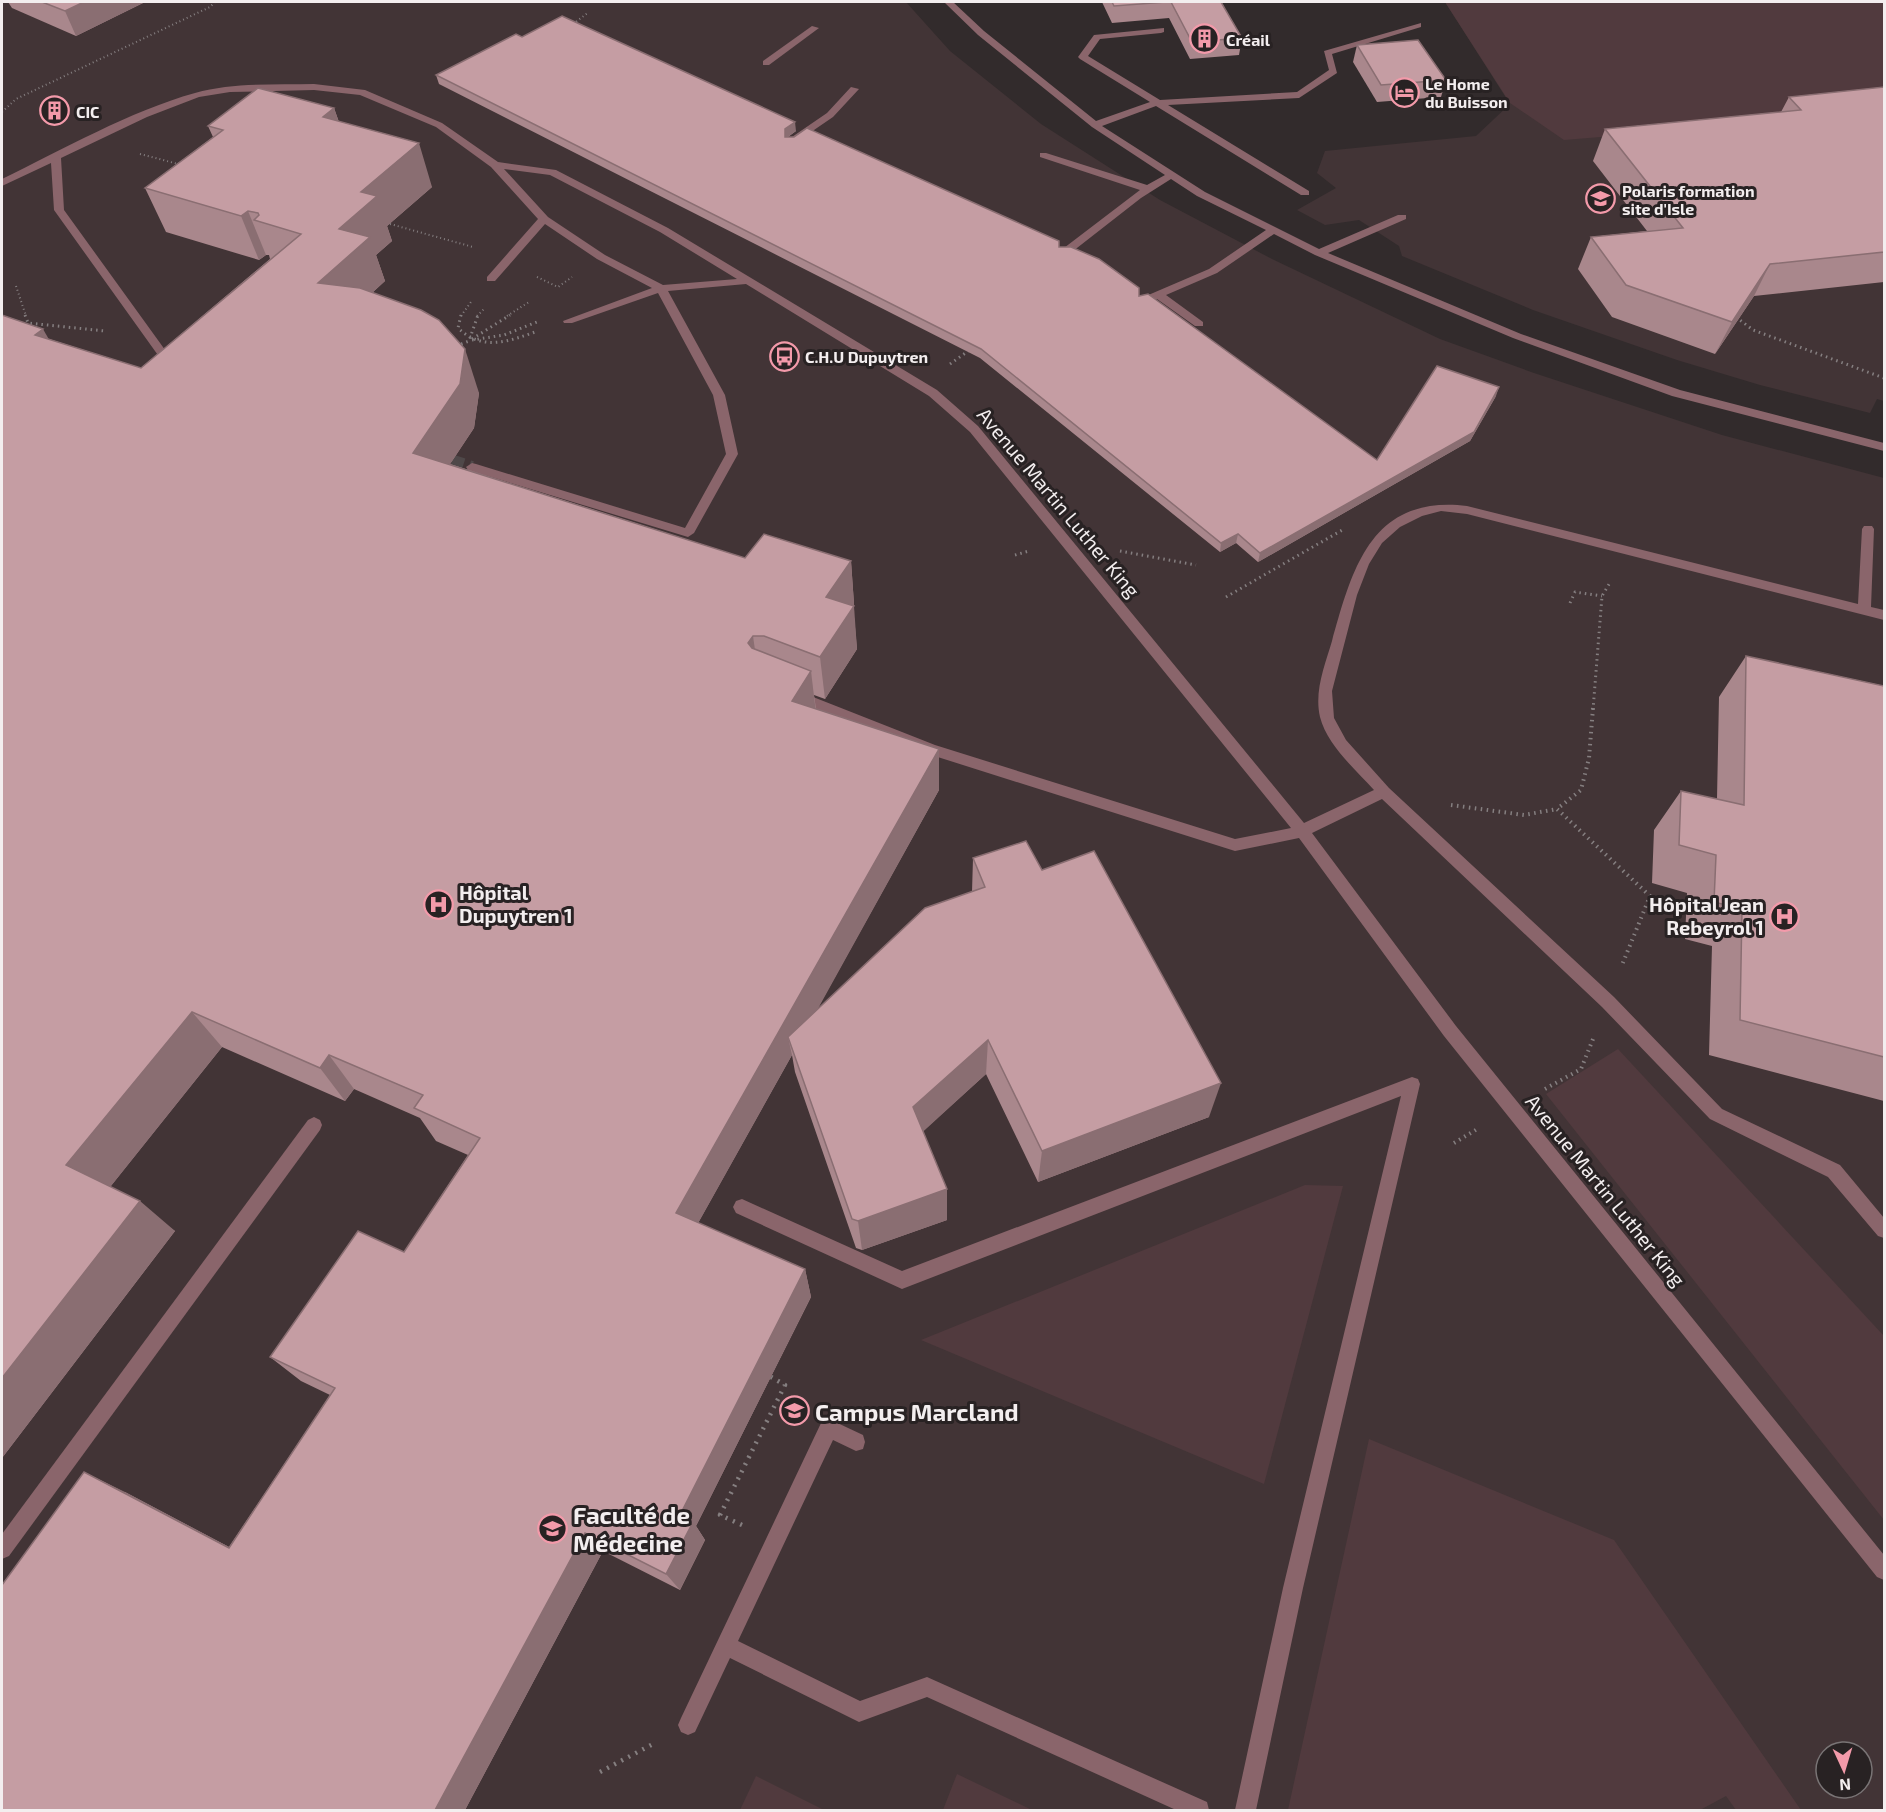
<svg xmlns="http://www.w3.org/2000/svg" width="1886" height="1812" font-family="'Exo 2',sans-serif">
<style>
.built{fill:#423436;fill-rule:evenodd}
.green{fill:#513a3e}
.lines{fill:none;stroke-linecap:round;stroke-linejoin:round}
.minor-tunnel{stroke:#4f4849;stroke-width:12;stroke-dasharray:12 6;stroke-linecap:butt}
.path-far3{stroke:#857f80;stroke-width:2;stroke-dasharray:1 3;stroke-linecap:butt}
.path-far2{stroke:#857f80;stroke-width:3;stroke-dasharray:1.5 4;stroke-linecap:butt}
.path-far1{stroke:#857f80;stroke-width:4;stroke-dasharray:1.5 4.5;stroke-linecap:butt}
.path{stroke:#857f80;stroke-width:4.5;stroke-dasharray:2 6;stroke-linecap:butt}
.minor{fill:#8a656b;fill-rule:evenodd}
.wall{fill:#a9878c}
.shaded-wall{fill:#8a6e72}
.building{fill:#c59da3;stroke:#8a6e72;stroke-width:1.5}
.labels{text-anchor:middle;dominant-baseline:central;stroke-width:6;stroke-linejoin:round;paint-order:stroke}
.far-poi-label{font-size:16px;font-weight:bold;fill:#f3eeef;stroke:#282223;text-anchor:start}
.street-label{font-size:20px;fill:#f3eeef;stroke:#282223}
.poi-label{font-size:20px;font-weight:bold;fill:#f3eeef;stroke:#282223;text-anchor:start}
.near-poi-label{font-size:24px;font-weight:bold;fill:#f3eeef;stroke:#282223;text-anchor:start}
</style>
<rect width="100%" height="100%" fill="#322b2c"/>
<!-- built -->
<g class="built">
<path d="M2,2H906L950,51L1041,124L1160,200L1272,259L1440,339L1534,373L1722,435L1884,478V1810H2ZM1826,1752H1862V1788H1826Z"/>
<path d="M1445,2H1884V401L1877,399L1870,413L1760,385L1677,360L1533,310L1402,256L1399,246L1359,220L1325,225L1297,210L1336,188L1317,173L1325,151L1476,136L1510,104Z"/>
</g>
<!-- green -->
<g class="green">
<path d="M1445,2H1884V118L1758,124L1564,140L1510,103Z"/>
<path d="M1618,1049L1884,1336V1520L1546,1094Z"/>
<path d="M1305,1185L1343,1186L1264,1484L921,1340Z"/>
<path d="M1369,1439L1614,1540L1801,1810H1736L1726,1796L1700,1810H1288Z"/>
<path d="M957,1774L1032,1810H943Z"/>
<path d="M756,1776L824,1810H740Z"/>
</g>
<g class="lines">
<!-- minor-tunnel -->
<path class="minor-tunnel" d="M435,455L472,467"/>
<!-- path-far3 -->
<g class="path-far3">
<path d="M573,24L589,12"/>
<path d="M2,112L16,99L210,7L215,2"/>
<path d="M140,154L182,165"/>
<path d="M390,224L473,247"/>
<path d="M537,277L558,287L572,277"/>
<path d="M16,286L26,316"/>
<path d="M461,316L471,302"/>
<path d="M477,316L484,309"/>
<path d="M507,316L529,302"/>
</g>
<!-- path-far2 -->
<g class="path-far2">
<path d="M25,315L28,323L105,331"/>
<path d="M461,315L458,328C483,352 509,341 538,331"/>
<path d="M1736,317L1753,330L1884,378"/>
<path d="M472,339L510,315"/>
<path d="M472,340L504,335L537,322"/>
<path d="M456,346L469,341L478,315"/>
<path d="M950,364L971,349"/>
<path d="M1120,551L1196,565"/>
<path d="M1015,555L1029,551"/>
<path d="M1226,597L1344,529"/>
<path d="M1570,603L1575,592L1602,596"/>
<path d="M1593,710L1602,596L1611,581"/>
</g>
<!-- path-far1 -->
<g class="path-far1">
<path d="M1593,708L1589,758L1581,790L1557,809L1650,896L1622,965"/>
<path d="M1451,805L1524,815L1557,809"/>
<path d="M1545,1089L1581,1069L1593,1039"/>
<path d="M1454,1143L1479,1128"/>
</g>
<!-- path -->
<g class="path">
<path d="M742,1525L720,1515L785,1385L771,1377"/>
<path d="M600,1772L653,1744"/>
</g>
<!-- minor -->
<g class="minor">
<path d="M944,2H953L984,31L1096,121L1150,102L1080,59L1078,57L1094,35L1164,28V32L1161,33L1100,39L1088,56L1160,100L1297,92L1329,70L1324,51L1421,23V27L1332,54L1337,73L1299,98L1168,105L1309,191V195H1301L1156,106L1102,126L1205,192L1319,249L1398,215H1406V219L1328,253L1521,334L1680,390L1884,443V451L1672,396L1513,338L1315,255L1274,234L1217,273L1166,295L1203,322V326H1195L1157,299L1139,303V299L1209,269L1266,230L1197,196L1171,179L1141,198L1068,255H1060V251L1140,190L1040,157V153H1046L1147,185L1165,175L1092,127L978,35Z"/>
<path d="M812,26L819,28L769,65H763V61Z"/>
<path d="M314,84L365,90L442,123L498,162L556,170L668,228L937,390L978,426L1304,823L1374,790C1355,769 1327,745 1320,717C1314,691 1325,665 1332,641C1353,566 1372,495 1467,506L1858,604L1862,529L1864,526H1872L1874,529L1871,607L1884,610V620L1467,514L1441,511L1422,516L1400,527L1382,543L1369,564L1357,595L1332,691L1334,718L1346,740L1389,788L1614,997L1722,1109L1840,1165L1884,1218V1238L1878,1236L1828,1177L1710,1119L1602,1007L1382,799L1312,833L1456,1026L1884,1555V1580L1877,1577L1444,1036L1299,838L1235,851L925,753L793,701L791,697L793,693H803L935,745L1235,839L1291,828L970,432L929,396L746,284L668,291L725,395L738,454L694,533L688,537L468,470L466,467L472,463L476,464L685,528L726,454L713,395L658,293L572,323H564L563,321L652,288L597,259L545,224L495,281H487V277L538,219L491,167L436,127L360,95L314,90L230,92L199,97L147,117L61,158L64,210L168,354L180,363L174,367L160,358L54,210L51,163L2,186V179C62,150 130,111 195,93C233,82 275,85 314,84ZM504,169L550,175L660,232L737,279L663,285L605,255L548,217Z"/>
<path d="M851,87L859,89L833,117L795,143H789V139L827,113Z"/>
<path d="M1412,1077L1418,1079L1420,1084L1303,1588L1256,1810H1235L1283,1588L1401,1096L902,1289L736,1213L733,1207L736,1201L742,1199L902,1271Z"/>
<path d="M314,1117L320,1120L322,1125L320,1130L9,1556L2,1559V1534L308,1120Z"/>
<path d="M829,1419L863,1435L865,1442L863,1449L856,1451L833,1440L738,1641L860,1701L927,1677L1207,1802L1209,1810H1176L927,1697L859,1722L730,1658L695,1732L688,1735L681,1732L678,1725L681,1718L822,1421Z"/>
</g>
</g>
<!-- wall -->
<g class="wall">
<path d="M8,2H145L76,36L12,8Z"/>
<path d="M1102,2H1221L1242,38L1239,55L1190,59L1169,18L1112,23Z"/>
<path d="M522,37L796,131L788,137L1059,247L1139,296L1377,460L1496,396L1470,441L1258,562L1236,543L1220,552L980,358L439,84L436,75Z"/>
<path d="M1357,45L1446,80L1441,97L1377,102L1353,62Z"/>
<path d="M1884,88V282L1754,296L1715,354L1612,317L1578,269L1591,237L1647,231L1593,161L1605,129L1781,112L1789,97Z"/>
<path d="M334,108L339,122L432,187L387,226L392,241L376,255L385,281L373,292L479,393L474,428L450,464L745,558L851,561L854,604L853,606L857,649L825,699L814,695L816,709L939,790L816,1011L972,892L973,858L1042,870L1209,1117L1038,1182L986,1074L923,1131L947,1220L862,1250L856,1248L795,1072L792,1055L698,1223L805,1269L811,1297L696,1526L705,1540L680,1590L603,1551L465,1810H2L125,1492L229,1547L330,1395L301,1381L270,1357L404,1252L468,1155L436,1141L420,1118L354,1089L345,1101L222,1047L110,1187L175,1231L2,1458L49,339L141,368L270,259L269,255H266L259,260L166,232L145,188L213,137L208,126Z"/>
<path d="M1746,656L1884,686V1101L1709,1055L1712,946L1685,939L1687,893L1652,883L1654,830L1681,791L1717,799L1719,697Z"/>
</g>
<!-- shaded-wall -->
<g class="shaded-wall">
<path d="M84,2H145L76,36L65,11Z"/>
<path d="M334,108L349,152L323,117Z"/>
<path d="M795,122L796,131L786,138L785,137V129Z"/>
<path d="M419,143L432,187L387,226L392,241L376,255L385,281L335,327L318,283L339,229L361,192Z"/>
<path d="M248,211L266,255L259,260L241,216Z"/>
<path d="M1770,264L1754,296L1715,354L1732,322Z"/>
<path d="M43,329L68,373L35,335Z"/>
<path d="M465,349L479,393L474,428L429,496L413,453Z"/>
<path d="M1499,387L1496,396L1470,441L1258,562L1260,553Z"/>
<path d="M1238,534L1236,543L1220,552L1221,543Z"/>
<path d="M851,561L854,604L830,640L826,597Z"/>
<path d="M854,606L857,649L825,699L820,657Z"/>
<path d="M753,636L759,678L748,643Z"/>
<path d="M811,671L816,713L792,701Z"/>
<path d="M939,749V790L794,1052L788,1037L792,1055L687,1243L676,1213Z"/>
<path d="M192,1012L222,1047L103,1196L66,1165Z"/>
<path d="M988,1040L986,1074L915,1139L913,1107Z"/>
<path d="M329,1055L354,1089L345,1101L320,1068Z"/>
<path d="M1221,1083L1209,1117L1038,1182L1042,1151Z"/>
<path d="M947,1189V1220L862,1250L858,1221Z"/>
<path d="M140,1201L175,1231L2,1458V1378Z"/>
<path d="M805,1269L811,1297L696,1526L705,1540L680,1590L666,1574L680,1515Z"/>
<path d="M84,1472L125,1492L263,1565L229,1548Z"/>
<path d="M585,1533L603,1551L465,1810H435Z"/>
</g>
<!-- building -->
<g class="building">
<path d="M42,2H84L65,11Z"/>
<path d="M1112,2H1166L1114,6Z"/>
<path d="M1171,2H1221L1242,38L1192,42Z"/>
<path d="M562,16L795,122L785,129V137H794L807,128L1059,241V247H1071L1099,259L1139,288V296L1148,294L1377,460L1437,366L1499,387L1474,432L1260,553L1238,534L1221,543L981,349L436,75L516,34L522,37Z"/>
<path d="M1418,40L1446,80L1381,85L1357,45Z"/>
<path d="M1884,87V252L1770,264L1732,322L1626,285L1591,237L1683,228L1605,129L1801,110L1789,97Z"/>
<path d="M258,88L334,108L323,117L419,143L361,192L377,196L339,229L370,237L318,283L360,288L421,310L439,320L465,349L460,384L413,453L745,558L764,534L851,561L826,597L854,606L820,657L764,636H753L748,643L752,648L811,671L792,701L939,749L676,1213L805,1269L680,1515L693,1522L666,1574L585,1533L435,1810H2V1585L84,1472L229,1548L335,1388L270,1357L358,1231L404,1252L480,1138L414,1108L423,1095L329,1055L320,1068L192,1012L66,1165L140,1201L2,1378V315L43,329L35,335L141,368L301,234L254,220L259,215L258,213L248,211L241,216L145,188L223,130L208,126Z"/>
<path d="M1746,656L1884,686V1057L1740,1020L1742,909L1714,902L1716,855L1679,845L1681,791L1744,805Z"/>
<path d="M1026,841L1042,870L1094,851L1221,1083L1042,1151L988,1040L913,1107L947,1189L858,1221L852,1219L788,1037L925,908L985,887L973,858Z"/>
</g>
<!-- icons -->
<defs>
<symbol id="building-ring" viewBox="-11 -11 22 22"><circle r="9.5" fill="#282223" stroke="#f39aaa" stroke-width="1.5"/><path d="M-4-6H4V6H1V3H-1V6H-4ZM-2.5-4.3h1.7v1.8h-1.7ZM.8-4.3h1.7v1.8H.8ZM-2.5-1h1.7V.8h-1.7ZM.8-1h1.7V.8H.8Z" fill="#f39aaa"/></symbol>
<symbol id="hotel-ring" viewBox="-11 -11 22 22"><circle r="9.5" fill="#282223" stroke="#f39aaa" stroke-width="1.5"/><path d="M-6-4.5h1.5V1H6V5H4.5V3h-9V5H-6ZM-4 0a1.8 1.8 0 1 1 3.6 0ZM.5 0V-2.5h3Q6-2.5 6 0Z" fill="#f39aaa"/></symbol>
<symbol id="university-ring" viewBox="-11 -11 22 22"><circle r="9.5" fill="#282223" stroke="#f39aaa" stroke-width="1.5"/><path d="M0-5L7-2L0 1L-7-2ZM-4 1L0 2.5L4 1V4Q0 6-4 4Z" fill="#f39aaa"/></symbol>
<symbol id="bus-ring" viewBox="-11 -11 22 22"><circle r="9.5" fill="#282223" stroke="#f39aaa" stroke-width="1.5"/><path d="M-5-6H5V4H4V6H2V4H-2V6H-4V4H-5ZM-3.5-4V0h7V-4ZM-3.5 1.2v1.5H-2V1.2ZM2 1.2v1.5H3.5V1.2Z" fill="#f39aaa"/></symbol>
<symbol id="hospital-ring" viewBox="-11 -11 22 22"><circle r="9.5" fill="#282223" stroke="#f39aaa" stroke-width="1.5"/><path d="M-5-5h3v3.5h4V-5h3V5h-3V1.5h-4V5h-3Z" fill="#f39aaa"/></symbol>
</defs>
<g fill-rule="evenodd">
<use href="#building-ring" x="1188" y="22" width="33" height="33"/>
<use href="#hotel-ring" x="1388" y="76" width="33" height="33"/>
<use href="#building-ring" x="38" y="94" width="33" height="33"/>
<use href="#university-ring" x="1584" y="182" width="33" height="33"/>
<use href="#bus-ring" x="768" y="340" width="33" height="33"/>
<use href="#hospital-ring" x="422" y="888" width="33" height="33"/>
<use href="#hospital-ring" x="1768" y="900" width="33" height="33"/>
<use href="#university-ring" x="778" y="1394" width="33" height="33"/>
<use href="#university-ring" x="536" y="1512" width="33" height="33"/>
</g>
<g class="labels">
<!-- far-poi labels -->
<g class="far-poi-label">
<text x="1226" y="39">Créail</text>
<text x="1425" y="83">Le Home<tspan x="1425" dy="18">du Buisson</tspan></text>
<text x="76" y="111">CIC</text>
<text x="1622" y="190">Polaris formation<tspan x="1622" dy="18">site d'Isle</tspan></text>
<text x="805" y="356">C.H.U Dupuytren</text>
</g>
<!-- street labels -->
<g class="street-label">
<text transform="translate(1059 502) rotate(50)">Avenue Martin Luther King</text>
<text transform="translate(1606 1190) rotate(51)">Avenue Martin Luther King</text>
</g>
<!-- poi labels -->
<g class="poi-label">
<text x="459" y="892">Hôpital<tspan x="459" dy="23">Dupuytren 1</tspan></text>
<text x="1764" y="904" text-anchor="end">Hôpital Jean<tspan x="1764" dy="23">Rebeyrol 1</tspan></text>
</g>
<!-- near-poi labels -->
<g class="near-poi-label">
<text x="815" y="1411">Campus Marcland</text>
<text x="573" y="1514">Faculté de<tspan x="573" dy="28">Médecine</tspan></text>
</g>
</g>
<!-- border -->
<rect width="1886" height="1812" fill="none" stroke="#f3eeef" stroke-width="6"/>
<!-- north arrow -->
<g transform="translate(1844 1770) rotate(176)"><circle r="28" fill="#282223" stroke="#797475" stroke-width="1.5"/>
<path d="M0-4.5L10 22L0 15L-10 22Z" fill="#f39aaa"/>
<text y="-9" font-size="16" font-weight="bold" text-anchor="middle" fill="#f3eeef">N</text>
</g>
</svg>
